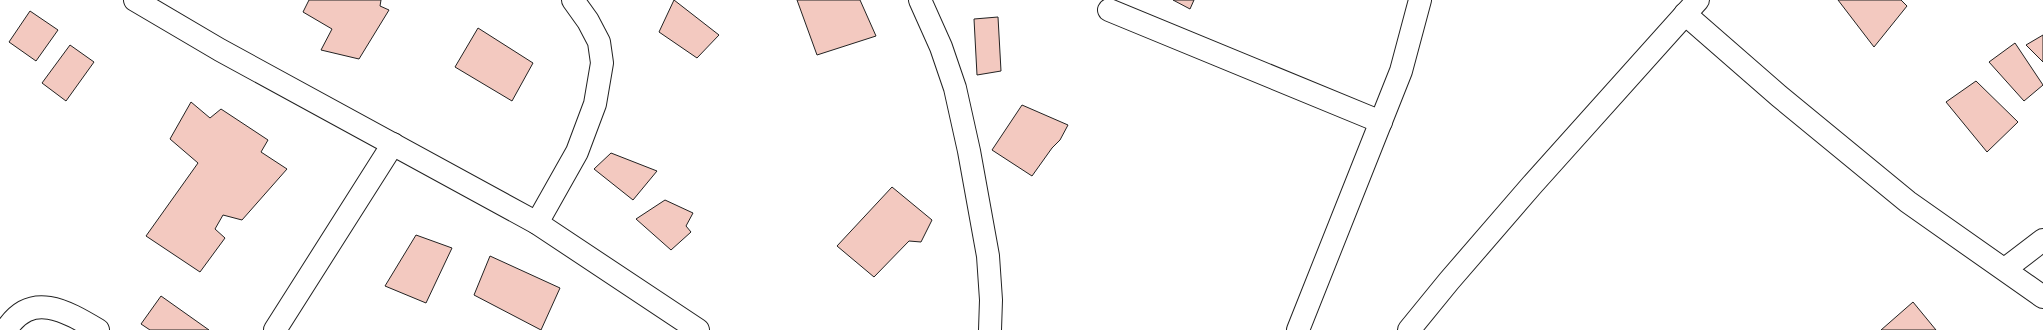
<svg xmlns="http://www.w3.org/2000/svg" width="2043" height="330" font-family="Roboto,sans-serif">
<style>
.building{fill:#f3c9c0;stroke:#222}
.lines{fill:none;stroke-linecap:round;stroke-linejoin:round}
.street-casing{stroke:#222;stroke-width:24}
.primary-casing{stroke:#222;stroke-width:24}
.street{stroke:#fff;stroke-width:22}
.primary{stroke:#fff;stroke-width:22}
</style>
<rect width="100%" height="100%" fill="#fff"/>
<!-- building -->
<g class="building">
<path d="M309,0H381L380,6L389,10L359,59L321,50L332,29L303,12Z"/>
<path d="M674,0L719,35L697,58L659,32Z"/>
<path d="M797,0H860L876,36L817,55Z"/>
<path d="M1173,0H1194L1190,9Z"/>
<path d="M1838,0H1901L1907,6L1874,47Z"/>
<path d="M30,11L58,30L36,61L9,42Z"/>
<path d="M998,17L1001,71L977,75L974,19Z"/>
<path d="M478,28L533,63L512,101L455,67Z"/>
<path d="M2043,35V62L2026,45Z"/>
<path d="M2015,43L2043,85L2024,101L1989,62Z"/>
<path d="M70,45L94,62L66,101L42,83Z"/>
<path d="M1976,81L2018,122L1987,152L1946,102Z"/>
<path d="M191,102L210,118L221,109L268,140L261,152L287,169L242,220L223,215L215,229L225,238L200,272L146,236L198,163L170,139Z"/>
<path d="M1022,105L1068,125L1060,140L1052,148L1032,176L992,150Z"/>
<path d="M611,153L657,171L633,200L594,169Z"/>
<path d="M892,187L932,220L921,242L909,241L874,277L837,246Z"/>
<path d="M665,200L693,213L686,226L691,232L671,250L636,219Z"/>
<path d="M416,235L452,248L426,303L385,286Z"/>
<path d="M490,256L560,288L541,330L474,295Z"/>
<path d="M161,296L209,330H150L141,324Z"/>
<path d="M1913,302L1936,330H1881Z"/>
</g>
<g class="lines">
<defs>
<g id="street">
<path d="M135,0L220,50L537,223L698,330"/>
<path d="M920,0L941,47L955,88L969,151L988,256L991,300L990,330"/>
<path d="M1109,10L1381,122"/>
<path d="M1685,14L1779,96L1908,202L2043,297"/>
<path d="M537,223L577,152L595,104L602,63L599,42L588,21L573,0"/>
<path d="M2005,269L2043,240"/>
<path d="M6,330C31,290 66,311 98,330"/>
<path d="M275,330L393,144"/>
<path d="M1298,330L1401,71L1420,0"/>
</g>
<path id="primary" d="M1409,330L1449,281L1532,185L1698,0"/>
</defs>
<!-- street casing -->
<use href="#street" class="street-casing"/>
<!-- primary casing -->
<use href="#primary" class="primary-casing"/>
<!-- street -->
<use href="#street" class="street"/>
<!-- primary -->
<use href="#primary" class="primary"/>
</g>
</svg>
